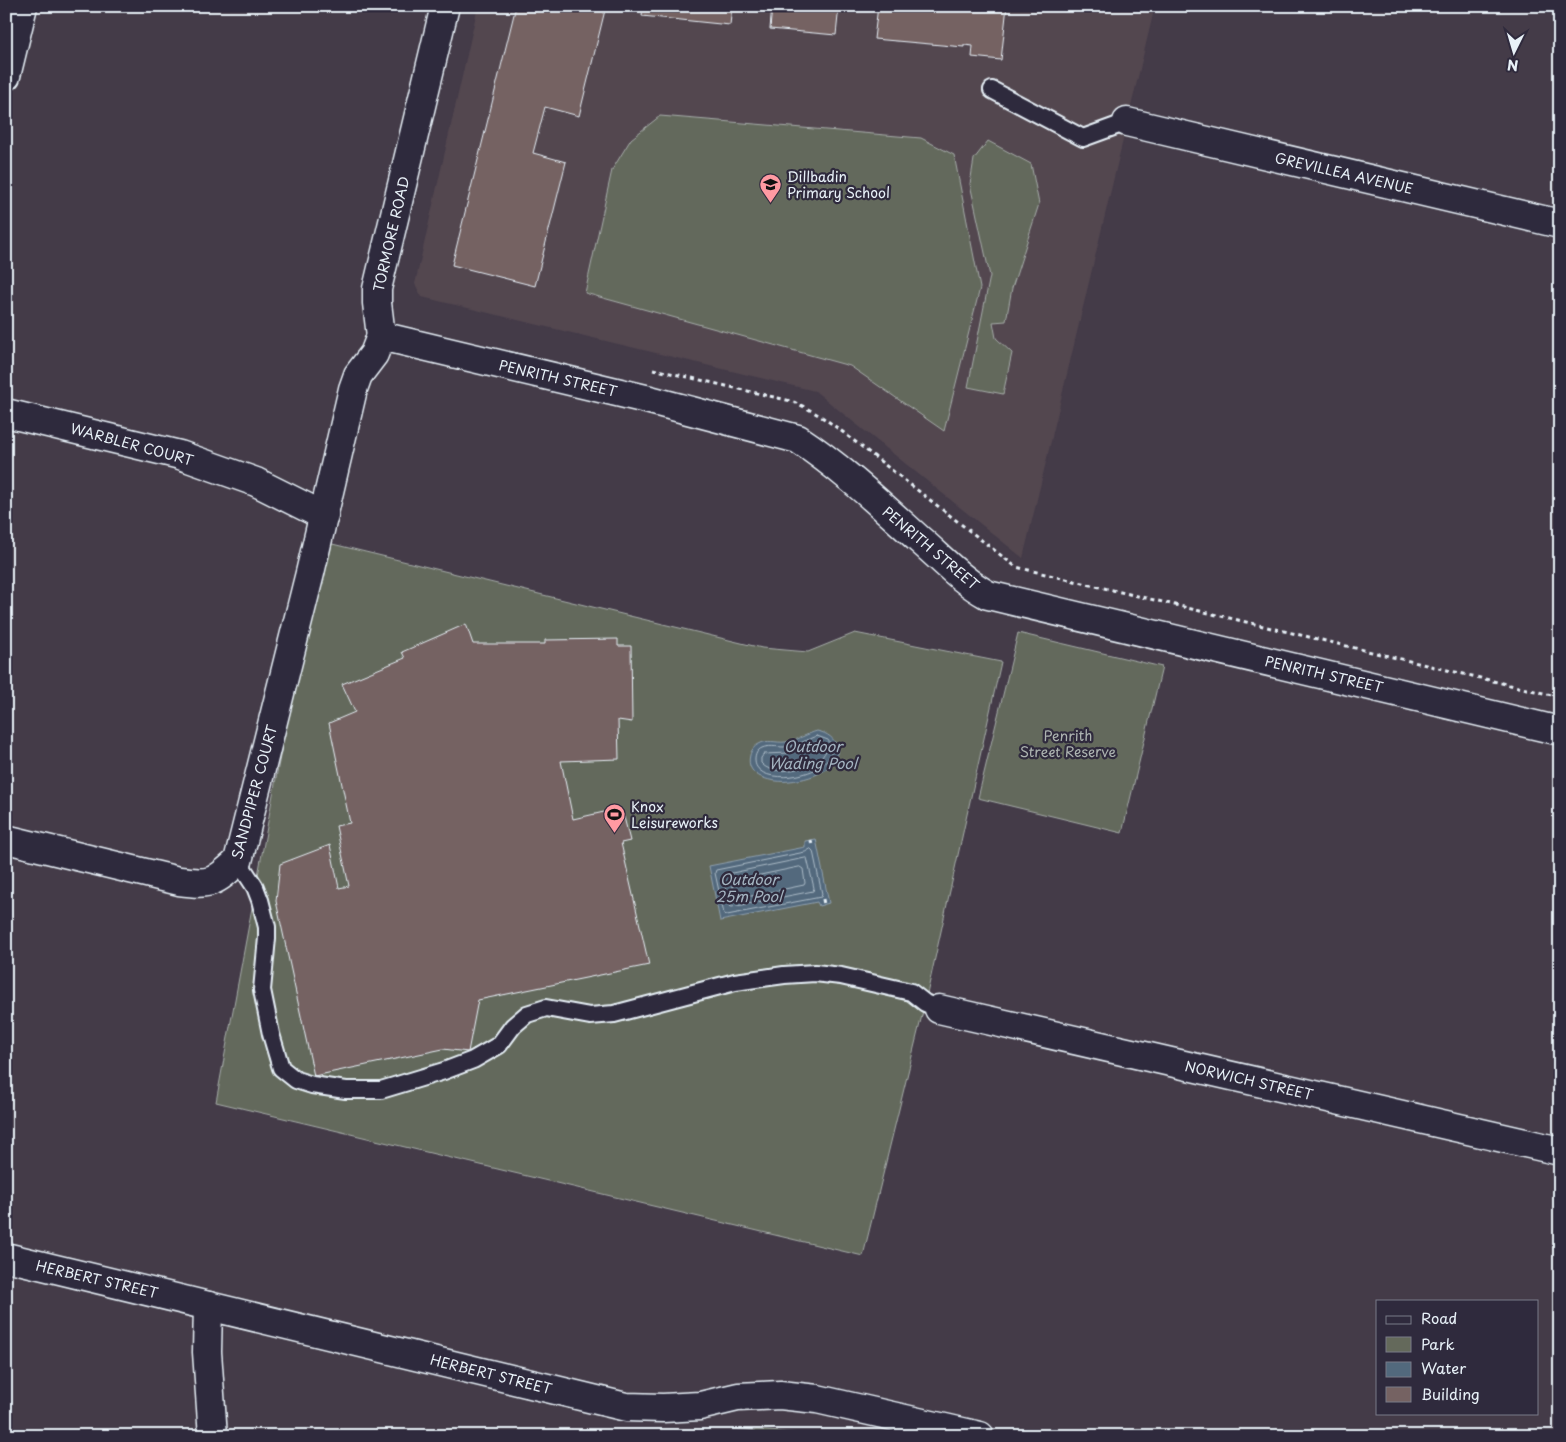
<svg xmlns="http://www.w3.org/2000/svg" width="1566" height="1442" font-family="'Playpen Sans',sans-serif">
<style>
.built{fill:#534750}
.green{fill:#64695b;stroke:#a6adaa}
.water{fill:#52697d;stroke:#8e9fae}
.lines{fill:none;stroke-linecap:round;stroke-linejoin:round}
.shore{stroke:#acbbc7;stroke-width:1}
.building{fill:#756262;stroke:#e8f1f8}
.lane-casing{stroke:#e8f1f8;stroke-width:20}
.street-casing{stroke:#e8f1f8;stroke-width:31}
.secondary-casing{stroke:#e8f1f8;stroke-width:31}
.path{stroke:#e8f1f8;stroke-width:3;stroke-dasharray:4 4;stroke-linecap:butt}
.lane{stroke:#2f2a3d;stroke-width:16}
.street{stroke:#2f2a3d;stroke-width:28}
.secondary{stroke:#2f2a3d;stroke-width:28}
.labels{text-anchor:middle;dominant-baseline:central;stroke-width:4.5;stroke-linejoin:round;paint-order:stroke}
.street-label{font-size:14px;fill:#e8f1f8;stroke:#2f2a3d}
.poi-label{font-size:14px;fill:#e8f1f8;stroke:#2f2a3d;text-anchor:start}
.park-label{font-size:14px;fill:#adb4b1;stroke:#2f2a3d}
.water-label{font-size:15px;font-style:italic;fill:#a4b4c1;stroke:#2f2a3d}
</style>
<rect width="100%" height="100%" fill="#443b48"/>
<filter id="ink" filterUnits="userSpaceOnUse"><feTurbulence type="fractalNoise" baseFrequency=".02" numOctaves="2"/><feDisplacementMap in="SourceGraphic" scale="10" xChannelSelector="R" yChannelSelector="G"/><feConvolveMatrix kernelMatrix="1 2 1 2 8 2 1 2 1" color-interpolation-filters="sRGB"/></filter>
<g filter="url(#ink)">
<!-- built -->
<path class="built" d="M478,6H1155L1023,558L815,391L422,297L415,284Z"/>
<!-- green -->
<g class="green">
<path d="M660,116L921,138L954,155L980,288L944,431L850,366L585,293L612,170L631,139Z"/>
<path d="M988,141L1031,164L1039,204L1012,288L1006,321L993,322L996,338L1012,353L1003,394L968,387L990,276L970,184L974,159Z"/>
<path d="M320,541L762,648L808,652L855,633L1001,662L925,1003L863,1256L216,1102Z"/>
<path d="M1018,633L1162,667L1122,833L978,798Z"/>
<path d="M757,1430L815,1435L817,1436H707Z"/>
</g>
<!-- water -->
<g class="water">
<path d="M817,731C839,735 845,756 826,769C817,776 802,780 790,781C774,783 744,778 750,755C751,751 754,746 759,744C767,739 776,743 785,742C797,741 806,734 817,731Z"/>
<path d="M816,839L829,903L819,906L817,902L720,921L709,866L805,847V841Z"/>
</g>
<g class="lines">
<!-- shore -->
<g class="shore">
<path d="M817,736L828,740C850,774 755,792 755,760C755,755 757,750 762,748C768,745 777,747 784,747C797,747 806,739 817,736Z"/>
<path d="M817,742L824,745L826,751C824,754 822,758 818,761C805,769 772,777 761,763V758L764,754L789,753L801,750Z"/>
<path d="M811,849L813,851L822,894L821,897L727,915L724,914L715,873L716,870L805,852Z"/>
<path d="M807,858L814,888L813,891L732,907L729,906L723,878L724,875Z"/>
<path d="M800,867L803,869L805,883L804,885L737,899L735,897L732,883L733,881Z"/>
</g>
</g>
<!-- building -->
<g class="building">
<path d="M516,6H606L579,116L545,107L533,153L566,162L535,286L452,265Z"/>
<path d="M643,6H732L730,25L642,16Z"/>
<path d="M772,6H839L836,35L770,29Z"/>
<path d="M876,6H1007L1001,60L972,57L973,46L964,45V47L874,39L878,6Z"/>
<path d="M466,624L473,644H545V640L618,639V646H631L632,722L618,720L619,759L561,761L573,819L604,812L606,821L624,817L630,841L621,843L649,965L478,1000L468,1052L443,1049L314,1076L276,901L280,864L330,845L339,888L349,886L336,826L350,823L329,723L355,712L342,684L405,658L402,652Z"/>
</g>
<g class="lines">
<defs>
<g id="lane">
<path d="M992,90L1083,138L1127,122"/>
<path d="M238,861L255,887L260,900L267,927V938L262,990L271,1034L281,1068L296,1080L312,1085L346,1090H381L444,1071L473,1060L499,1045L513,1026L527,1014L546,1008L590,1016L614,1014L735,982L784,975L815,973L841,976L911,992L925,1003L939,1009"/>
</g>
<g id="street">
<path d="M6,76L23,6"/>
<path d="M1127,122L1560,224"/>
<path d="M6,413L180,455L256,482L324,516"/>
<path d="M6,839L179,881C211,885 214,883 238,861L310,573L353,389L358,375L374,354L381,336L646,399L798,439C842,468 881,505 920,540C942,559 962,581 988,595L1560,731"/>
<path d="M939,1009L1560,1151"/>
<path d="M6,1257L626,1407L663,1408L700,1406L738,1397L780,1395L817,1399L980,1436"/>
<path d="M208,1306L207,1352L213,1436"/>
</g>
<path id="secondary" d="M381,336L377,303V289L445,6"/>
</defs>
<!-- lane casing -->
<use href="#lane" class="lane-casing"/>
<!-- street casing -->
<use href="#street" class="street-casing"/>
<!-- secondary casing -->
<use href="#secondary" class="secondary-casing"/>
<!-- path -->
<g class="path">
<path d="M653,369L791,401C811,409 827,420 844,433L1016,567L1560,697"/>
<path d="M811,840L812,846"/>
<path d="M823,899L824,905"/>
</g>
<!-- lane -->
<use href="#lane" class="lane"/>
<!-- street -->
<use href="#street" class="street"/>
<!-- secondary -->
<use href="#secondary" class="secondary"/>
</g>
</g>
<!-- icons -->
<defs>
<symbol id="school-pin" viewBox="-11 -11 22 30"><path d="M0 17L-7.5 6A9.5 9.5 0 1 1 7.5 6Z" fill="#ff9aa2" stroke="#2f2a3d"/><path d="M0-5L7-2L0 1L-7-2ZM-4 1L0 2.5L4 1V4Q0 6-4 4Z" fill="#111"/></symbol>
<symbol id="stadium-pin" viewBox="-11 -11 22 30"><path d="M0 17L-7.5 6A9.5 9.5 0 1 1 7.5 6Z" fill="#ff9aa2" stroke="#2f2a3d"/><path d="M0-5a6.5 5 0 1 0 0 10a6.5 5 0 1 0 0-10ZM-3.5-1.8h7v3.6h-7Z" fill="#111"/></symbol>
</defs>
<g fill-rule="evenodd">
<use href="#school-pin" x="758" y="172" width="25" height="34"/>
<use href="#stadium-pin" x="602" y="802" width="25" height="34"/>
</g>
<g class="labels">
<!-- street labels -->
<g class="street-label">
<text transform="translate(1344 173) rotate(13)">GREVILLEA AVENUE</text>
<text transform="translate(391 234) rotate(-77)">TORMORE ROAD</text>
<text transform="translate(558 378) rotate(13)">PENRITH STREET</text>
<text transform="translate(132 444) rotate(15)">WARBLER COURT</text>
<text transform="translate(931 548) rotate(40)">PENRITH STREET</text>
<text transform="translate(1324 674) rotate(13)">PENRITH STREET</text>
<text transform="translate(254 792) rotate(-75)">SANDPIPER COURT</text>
<text transform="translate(1249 1080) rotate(13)">NORWICH STREET</text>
<text transform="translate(97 1279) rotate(13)">HERBERT STREET</text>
<text transform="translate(491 1374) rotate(14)">HERBERT STREET</text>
</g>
<!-- poi labels -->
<g class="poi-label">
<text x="787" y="176">Dillbadin<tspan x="787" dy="16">Primary School</tspan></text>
<text x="631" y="806">Knox<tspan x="631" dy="16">Leisureworks</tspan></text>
</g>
<!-- park labels -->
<g class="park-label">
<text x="1068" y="735">Penrith<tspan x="1068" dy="16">Street Reserve</tspan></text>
</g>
<!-- water labels -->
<g class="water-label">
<text x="813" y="745">Outdoor<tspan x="813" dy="17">Wading Pool</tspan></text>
<text x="749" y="878">Outdoor<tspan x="749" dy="17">25m Pool</tspan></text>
</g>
</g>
<!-- margin -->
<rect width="1566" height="1442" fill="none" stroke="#2f2a3d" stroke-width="25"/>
<rect x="12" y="12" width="1541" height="1417" fill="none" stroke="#e8f1f8" stroke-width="2" filter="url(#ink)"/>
<!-- legend -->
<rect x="1376" y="1300" width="162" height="115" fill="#2f2a3d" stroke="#797a88"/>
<rect x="1386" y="1316" width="25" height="8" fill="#2f2a3d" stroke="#797a88"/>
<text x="1421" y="1324" font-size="15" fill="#e8f1f8">Road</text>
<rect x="1386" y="1337" width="25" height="15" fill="#64695b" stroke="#797a88"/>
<text x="1421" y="1350" font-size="15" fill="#e8f1f8">Park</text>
<rect x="1386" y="1362" width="25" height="15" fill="#52697d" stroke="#797a88"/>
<text x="1421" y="1374" font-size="15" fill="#e8f1f8">Water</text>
<rect x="1386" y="1387" width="25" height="15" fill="#756262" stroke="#797a88"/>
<text x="1421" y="1400" font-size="15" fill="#e8f1f8">Building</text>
<!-- north arrow -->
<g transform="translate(1514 52) rotate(185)" stroke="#2f2a3d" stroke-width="4" paint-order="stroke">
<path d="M0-4L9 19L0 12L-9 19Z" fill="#e8f1f8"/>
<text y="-8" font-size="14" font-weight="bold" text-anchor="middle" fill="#e8f1f8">N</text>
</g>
</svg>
